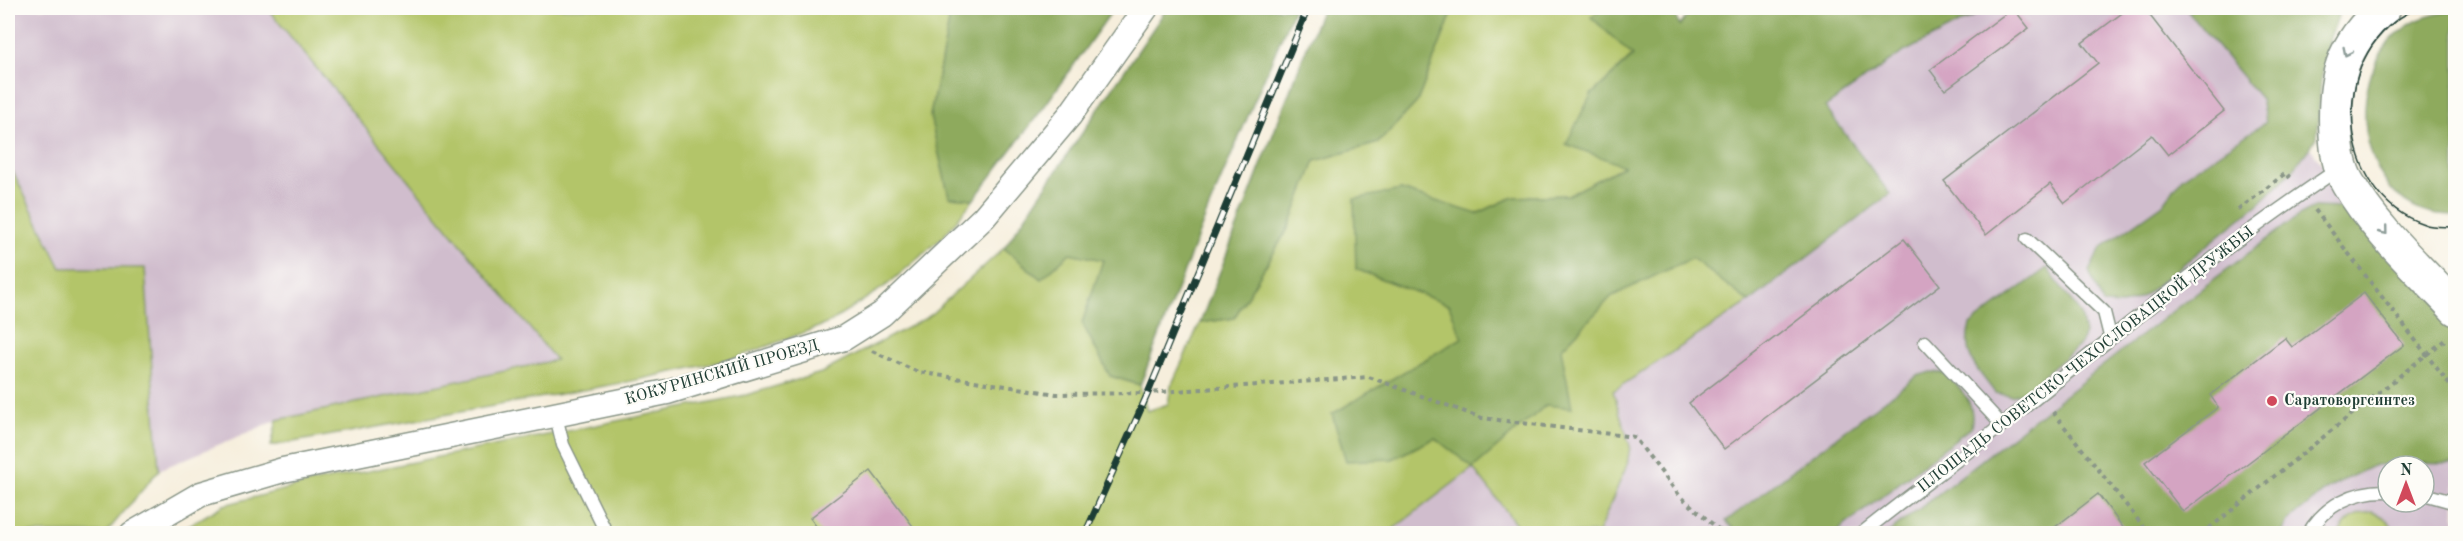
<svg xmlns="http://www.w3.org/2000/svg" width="2463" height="541" font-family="'Old Standard TT',serif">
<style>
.industrial{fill:#d0bdcd;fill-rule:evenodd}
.green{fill:#b3c569;stroke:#69814e;stroke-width:1.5}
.forest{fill:#8eaa5d;stroke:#567448;stroke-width:1.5}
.building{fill:#d4a4c2}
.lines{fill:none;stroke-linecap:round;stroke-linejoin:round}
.lane-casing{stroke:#8a9688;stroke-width:15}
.street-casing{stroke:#8a9688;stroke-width:27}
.secondary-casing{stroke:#8a9688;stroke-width:36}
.path{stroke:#8a9688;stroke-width:4;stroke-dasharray:4.5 4.5;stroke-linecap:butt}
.lane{stroke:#fff;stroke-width:12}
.street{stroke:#fff;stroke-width:24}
.secondary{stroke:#fff;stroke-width:33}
.tram{stroke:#1f3d34;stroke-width:1.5}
.rail-casing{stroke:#1f3d34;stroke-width:7}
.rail{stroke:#fdfcf7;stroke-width:4.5;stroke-dasharray:14;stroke-linecap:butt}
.oneway{stroke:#8f9e9a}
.poi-dot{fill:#d1495b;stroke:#fdfcf7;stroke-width:2}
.labels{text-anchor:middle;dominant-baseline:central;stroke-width:4.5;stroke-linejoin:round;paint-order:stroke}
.street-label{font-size:16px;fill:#1f3d34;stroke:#fdfcf7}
.poi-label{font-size:16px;font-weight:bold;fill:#1f3d34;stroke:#fdfcf7;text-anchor:start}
</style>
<rect width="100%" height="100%" fill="#fdfcf7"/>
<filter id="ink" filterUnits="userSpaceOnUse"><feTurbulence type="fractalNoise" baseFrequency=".0167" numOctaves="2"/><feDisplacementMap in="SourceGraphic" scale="12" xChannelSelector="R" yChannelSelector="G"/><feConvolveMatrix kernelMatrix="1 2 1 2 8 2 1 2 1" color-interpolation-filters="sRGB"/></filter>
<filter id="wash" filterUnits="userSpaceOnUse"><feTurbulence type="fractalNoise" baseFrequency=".008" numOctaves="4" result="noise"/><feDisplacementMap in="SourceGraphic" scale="24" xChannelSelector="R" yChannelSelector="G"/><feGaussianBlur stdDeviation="1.35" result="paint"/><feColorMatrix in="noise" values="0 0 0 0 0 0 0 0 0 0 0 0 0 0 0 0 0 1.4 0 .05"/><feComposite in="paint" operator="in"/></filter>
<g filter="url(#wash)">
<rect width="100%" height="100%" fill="#f6eedc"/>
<!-- industrial -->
<g class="industrial">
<path d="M8,8H267L556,361L277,420L159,470L145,268H61L8,162Z"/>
<path d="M1989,8H2204L2355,207L2455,324V533L1598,534L1627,465L1630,446L1613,391L1749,302L1889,194L1825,107L1902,53ZM2388,466H2424V502H2388Z"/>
<path d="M1473,468L1523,533L1388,534Z"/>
</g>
<!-- green -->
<g class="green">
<path d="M267,8H946L949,22L930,116L949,196L974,199L943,237L887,285L829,323L733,359L627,382L271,446L277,420L556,360Z"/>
<path d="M1454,8H1604L1592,17L1633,55L1591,95L1624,166L1568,195L1513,197L1476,214L1401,190L1356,269L1449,305L1462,338L1332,414L1392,459L1435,438L1473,467L1546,405L1561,349L1612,296L1692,258L1749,302L1613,391L1630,446L1627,465L1598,533H1523L1473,468L1388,533L678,534L675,529L669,534H174L224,505L314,482L746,395L821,373L928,317L1004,248L1041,279L1070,253L1104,260L1110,376L1140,385L1147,411L1168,404L1171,386L1200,323L1234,318L1289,227L1315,161L1378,143L1417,102Z"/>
<path d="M8,162L61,268H145L159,470L106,533H8Z"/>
<path d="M2372,512C2383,516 2391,521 2395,533H2339C2347,519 2355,513 2372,512Z"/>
</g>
<!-- forest -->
<g class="forest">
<path d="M946,8H1114L1044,107L974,199L949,197L930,116L949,22Z"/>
<path d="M1167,8H1294L1208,210L1140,385L1110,376L1082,323L1103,260L1070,253L1041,279L1004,248Z"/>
<path d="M1322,8H1454L1417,102L1378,143L1315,161L1289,227L1234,318L1200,323Z"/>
<path d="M1604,8H1671L1680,26L1692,8H1989L1902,53L1825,107L1890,194L1749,302L1692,258L1612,296L1561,349L1572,408L1546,405L1473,468L1435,438L1392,459L1346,461L1332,414L1462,338L1449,305L1356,269L1354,199L1401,190L1477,214L1513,197L1568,195L1624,166L1566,144L1591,95L1633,56L1591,17Z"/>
<path d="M2185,8H2342L2330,37L2321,81L2317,138L2292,171L2260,203L2142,297L2123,305L2103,304L2089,271L2101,248L2163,204L2182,178L2266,122L2261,99Z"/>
<path d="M2455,11V216C2448,215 2440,216 2433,214C2415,211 2398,199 2388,185C2351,137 2357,51 2416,21C2426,16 2444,12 2455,11Z"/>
<path d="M2316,207L2342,208L2455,315V464L2408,463L2375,465L2331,486L2288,521L2282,533L1887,534L2201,289L2297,217Z"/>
<path d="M2047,268L2081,314L2085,334L2079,346L2022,392L2012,396L1995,393C1978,369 1961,357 1970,325Z"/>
<path d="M1931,372L1946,373C1962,392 1976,401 1971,427L1835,533H1737L1726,521L1917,376Z"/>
</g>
<g id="blocks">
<!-- building -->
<g class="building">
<path d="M2013,8L2029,28L1945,90L1930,70Z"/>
<path d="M2129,8H2144L2224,111L2168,155L2152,135L2065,203L2050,184L1986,235L1944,181L2098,63L2082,43Z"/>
<path d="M1904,239L1940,285L1724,449L1689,403Z"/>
<path d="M2364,293L2404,345L2183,512L2145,462L2218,407L2210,395L2285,338L2292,347Z"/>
<path d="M871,471L919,534H822L810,518Z"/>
<path d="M2098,494L2128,534H2046Z"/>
</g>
</g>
</g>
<g filter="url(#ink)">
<use href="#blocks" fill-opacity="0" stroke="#8a9688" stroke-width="1.5"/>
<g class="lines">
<defs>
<g id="lane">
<path d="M2027,239L2104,312L2110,336"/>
<path d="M1925,342L2002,425"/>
<path d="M556,416L563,445L607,534"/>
<path d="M2424,494L2456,503"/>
<path d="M1861,534C1908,496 1956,462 2002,425C2113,337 2222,246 2340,168"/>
<path d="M2308,534C2325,505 2354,490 2388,491"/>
</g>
<path id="street" d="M132,534L201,494L283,470L667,392L844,338L882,314L984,217L1070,115L1146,8"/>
<path id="secondary" d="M2384,8C2341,45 2333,79 2336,135C2337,152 2339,168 2348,183C2375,230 2419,269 2456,309"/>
</defs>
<!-- lane casing -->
<use href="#lane" class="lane-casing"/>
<!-- street casing -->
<use href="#street" class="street-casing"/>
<!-- secondary casing -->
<use href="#secondary" class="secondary-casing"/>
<!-- path -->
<g class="path">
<path d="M2238,210L2286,173L2290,178"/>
<path d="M2315,210L2456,393"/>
<path d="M872,351L918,372L1056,394L1148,393L1369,377L1482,418L1634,437L1679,495L1724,534"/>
<path d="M2053,412L2149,534"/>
<path d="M2202,534L2446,339"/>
</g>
<!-- lane -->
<use href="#lane" class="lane"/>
<!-- street -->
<use href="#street" class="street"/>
<!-- secondary -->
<use href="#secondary" class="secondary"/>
<!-- tram -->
<path class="tram" d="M2431,8C2424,9 2415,10 2408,13C2327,56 2336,195 2424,224C2433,228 2445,226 2456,227"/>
<defs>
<path id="rail" d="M1085,534L1148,393L1308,8"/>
</defs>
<!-- rail casing -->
<use href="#rail" class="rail-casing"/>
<!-- rail -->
<use href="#rail" class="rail"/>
</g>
<!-- one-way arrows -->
<defs><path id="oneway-chevron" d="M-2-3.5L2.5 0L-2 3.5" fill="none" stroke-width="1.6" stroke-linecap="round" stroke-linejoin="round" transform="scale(1.5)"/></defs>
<g class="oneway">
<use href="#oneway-chevron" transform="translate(2347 52) rotate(116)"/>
<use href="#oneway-chevron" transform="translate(2384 231) rotate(51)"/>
</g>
</g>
<!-- markers -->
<circle class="poi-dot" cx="2272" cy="401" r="6"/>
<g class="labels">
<!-- street labels -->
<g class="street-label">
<text transform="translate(2086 360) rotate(-38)">ПЛОЩАДЬ СОВЕТСКО-ЧЕХОСЛОВАЦКОЙ ДРУЖБЫ</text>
<text transform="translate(722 373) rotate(-16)">КОКУРИНСКИЙ ПРОЕЗД</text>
</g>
<!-- poi labels -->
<g class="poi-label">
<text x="2284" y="401">Саратоворгсинтез</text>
</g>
</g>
<!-- margin -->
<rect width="2463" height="541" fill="none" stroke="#fdfcf7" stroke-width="30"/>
<!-- north arrow -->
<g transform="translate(2406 484)"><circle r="28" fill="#fdfcf7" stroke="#a4b0a9" stroke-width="1.5"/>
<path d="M0-4.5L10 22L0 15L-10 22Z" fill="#d1495b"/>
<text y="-9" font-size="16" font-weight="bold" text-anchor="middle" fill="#1f3d34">N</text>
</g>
</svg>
